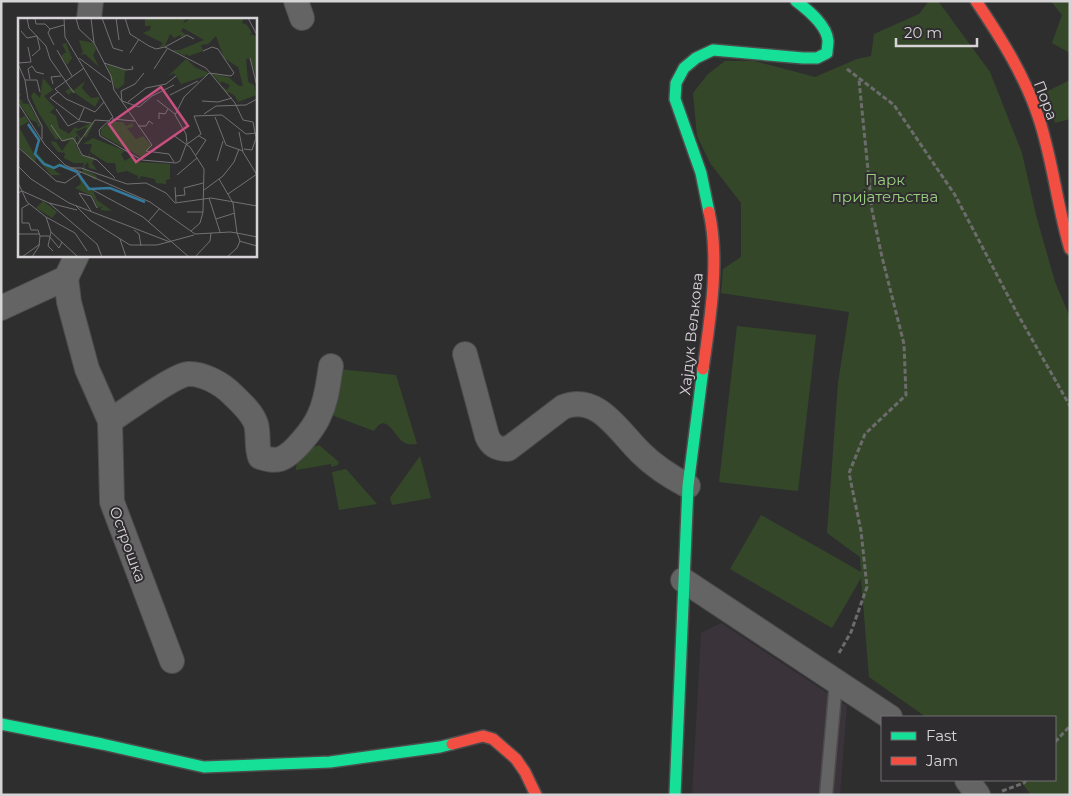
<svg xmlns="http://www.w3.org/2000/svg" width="1071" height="796" font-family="Montserrat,sans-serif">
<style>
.built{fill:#3a333a}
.green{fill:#344829}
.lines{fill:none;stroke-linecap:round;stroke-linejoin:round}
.lane-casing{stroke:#4d4c4d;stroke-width:15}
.street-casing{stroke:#4d4c4d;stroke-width:26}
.fast-casing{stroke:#4d4c4d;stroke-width:14}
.jam-casing{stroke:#4d4c4d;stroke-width:14}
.path{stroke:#6d6c6d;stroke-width:3;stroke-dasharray:5 2.5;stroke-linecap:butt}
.lane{stroke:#656465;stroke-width:12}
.street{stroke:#656465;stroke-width:24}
.fast{stroke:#16e098;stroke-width:11}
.jam{stroke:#f24e42;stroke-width:11}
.labels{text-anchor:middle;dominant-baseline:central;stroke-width:4;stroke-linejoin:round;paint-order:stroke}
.street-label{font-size:15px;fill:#d6d4d6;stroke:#302d30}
.park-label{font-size:15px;fill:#99d07d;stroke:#302d30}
.inset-river{fill:none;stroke:#34799b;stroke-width:2.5}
.inset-road{fill:none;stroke:#727072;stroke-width:1}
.view{fill:#c85080;fill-opacity:0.15;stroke:#c85080;stroke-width:2.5}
.inset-edge{fill:none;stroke:#d6d4d6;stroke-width:2.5}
</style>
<rect width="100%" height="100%" fill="#2f2e2f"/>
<!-- built -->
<path class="built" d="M721,623L847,706L840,795H692L701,633Z"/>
<!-- green -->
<g class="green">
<path d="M929,1H938L990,72L1022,153L1036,215L1055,282L1070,317V795H1031L1020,780H1055V717H926L869,677L861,578L832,628L730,569L761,515L861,572L860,557L827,533L838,383L849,312L721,293L723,269L741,257V203L710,163L697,136L693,93L708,74L725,61H754L815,77L857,59L871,56L874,34L919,14Z"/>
<path d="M1051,1H1070V53L1052,43L1062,15Z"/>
<path d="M1070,80V119L1055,123L1046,92Z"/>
<path d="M737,326L816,335L798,491L719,482Z"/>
<path d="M339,369L396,375L417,444C413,444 409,445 405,443C394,438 387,410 374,431L329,414Z"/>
<path d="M319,445L339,462L338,465L331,467V464L296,470C297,455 306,450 319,445Z"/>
<path d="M420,456L431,498L392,505L390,498Z"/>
<path d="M346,469L377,504L339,510L332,472Z"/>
</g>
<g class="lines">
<defs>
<path id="lane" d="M826,795L836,682"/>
<g id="street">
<path d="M296,1L302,18"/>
<path d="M89,19L91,1"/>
<path d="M66,278L69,302L87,369L110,421L112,502L172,661"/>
<path d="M1,308L66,278L77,255"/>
<path d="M465,354L487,436C491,446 497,449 508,449L563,407C598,393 619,432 641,453C655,467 671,477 688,486"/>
<path d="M110,421C124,412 174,375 188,374C203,373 222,384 232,394C240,402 252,412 256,424C259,435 256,446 260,457C267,459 273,461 280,459C293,455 314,428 319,416C327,400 328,383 331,366"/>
<path d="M683,580L890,717"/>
<path d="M967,780L978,795"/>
</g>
<g id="fast">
<path d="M709,212L701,173L675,99L676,83L684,68L696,58L713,50L803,58H817L827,53C827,49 828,45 828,41C827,25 808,10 796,1"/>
<path d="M1,724L102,744L204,767L330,762L440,747L452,744"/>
<path d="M675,795L688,486L703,369"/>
</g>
<g id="jam">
<path d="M976,1C1001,38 1025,76 1039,119C1053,161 1057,206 1070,249"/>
<path d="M703,369C710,320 720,260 709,212"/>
<path d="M452,744L483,736L493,739L516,759L525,772L536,795"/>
</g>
</defs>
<!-- lane casing -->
<use href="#lane" class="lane-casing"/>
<!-- street casing -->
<use href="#street" class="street-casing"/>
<!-- fast casing -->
<use href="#fast" class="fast-casing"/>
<!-- jam casing -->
<use href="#jam" class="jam-casing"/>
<!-- path -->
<g class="path">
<path d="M847,69L894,105L955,195L1017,313L1070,406"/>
<path d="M839,653L851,632L867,587L861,531L849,473L865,434L906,395L904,344L882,257L872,210L859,80"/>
<path d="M1055,742L1070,726"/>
<path d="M1002,791L1024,783L1026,780"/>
</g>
<!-- lane -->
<use href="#lane" class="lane"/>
<!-- street -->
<use href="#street" class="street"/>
<!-- fast -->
<use href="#fast" class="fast"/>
<!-- jam -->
<use href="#jam" class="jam"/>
</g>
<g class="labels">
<!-- street labels -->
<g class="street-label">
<text transform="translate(1046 100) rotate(69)">Пора</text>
<text transform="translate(691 334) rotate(-84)">Хајдук Вељкова</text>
<text transform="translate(128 544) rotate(70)">Острошка</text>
</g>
<!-- park labels -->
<g class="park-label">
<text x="885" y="179">Парк<tspan x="885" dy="17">пријатељства</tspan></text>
</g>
</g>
<!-- overview -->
<g transform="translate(18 18)">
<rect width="239" height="239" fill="#2f2e2f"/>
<path d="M127,0H168L165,6L173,0H226L224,5L229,7L234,15L231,16L239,18V60L232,40L228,41L230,64L236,67L238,77L220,84L217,78L211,74L209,76L202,67L209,72L212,67L203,63V66L194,56L210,59L221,68H225L220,49L206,40L198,18L190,26L183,27L185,33L171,38L167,35L168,38L153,32H162L186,22L165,10L163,13L168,17L164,20L162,17L156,20L152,16L147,28L141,30L145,25L125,15L132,12L133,8H127ZM61,22L75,25L78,31L75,37L81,49L67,36L62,37L65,34ZM48,25L54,40L49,47L43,38L48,34L44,26ZM168,41L178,50L189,54L190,57L163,66L156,55L150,58ZM89,47L107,52L106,66L100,71L97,70ZM25,60L35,72L26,78L37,90L32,94L38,98L41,110L51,116L57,109L60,111L77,103L68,120L66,118L69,109L57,114L64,121L60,128L61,119L58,118V128L63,137L70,139L72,135V139H77L74,145L79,152L71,150L70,144L66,148L69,153L79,158L77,162L64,153L66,145H56L46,140L47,135L40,134L34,126L33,123L38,124L44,133L54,119L47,124L41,120L38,122L20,94L13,78L16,74L22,80ZM67,63L64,70L68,75L73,80L82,79L77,89L57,75L53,74L51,77L47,73L53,70L56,72ZM4,75L1,80L5,84L3,85L11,86L23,108L20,109L19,104L13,102L0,84V76ZM7,98L15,111L10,104L1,109L16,136L21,131L19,135L27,144L35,149L41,145L51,152L39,148L36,152L43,157H33L18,139L17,145L0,127V101ZM93,104H105L108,108L115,105V109L109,110L118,121L125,118L133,127L125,140L83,117V111ZM75,120L107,133L103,136L107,143L114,138L115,142L122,144L152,146V161L148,162V166L138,165L137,161L123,158L120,162V158L109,153L99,155L97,145H89L72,134L74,126H65ZM61,158L75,172L79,182L94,193L82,192L85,188L80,190L74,178L57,170L63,166ZM25,183L39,194L34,200L18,190Z" fill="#344829"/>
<path class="inset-river" d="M10,106L21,122L17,136L26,146L36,150L42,147L59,154L71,171L92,170L127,184"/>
<path class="inset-road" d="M9,0L11,10L28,28L32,41L56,75M17,0L18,6H27L32,11L46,7M46,0L47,19L95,99L81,112L82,118L124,142L158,145L162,143L168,127L183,116L176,98L204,97L228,116L239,115M58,0L61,11L76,25M73,0L76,25L93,58L96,72L134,127L128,133L151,136L156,144M84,0L95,30L105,33M98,0L101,22M107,0L112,16L131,28L138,31L147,29L188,50L217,85L225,102M230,0L239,17M32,11L30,15L36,27M3,13L9,20L19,18L22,31L14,38M147,29L169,17L176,21M39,32L54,58M112,35L121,21M61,40L93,64M232,40L239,68M0,45L13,44L10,29M86,45L108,52L115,51L114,48M0,46L7,62L10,81L24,108V121M66,50L37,71L48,81L77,94L86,84M136,51L149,31M126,55L117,66L103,73L104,83L121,89L134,78L156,67M12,61L10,51L14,48L18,54L26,56M7,62H19L22,74M35,66L33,59L43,58M40,74L32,80L61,102L66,90M152,77L180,63M139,82L157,96M184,83L200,84L214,80M110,84L128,70L148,66L158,58M0,85L27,127L47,147L132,184L177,216L212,214L219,215L222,223M38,91L50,108L61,103L73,105M186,96L198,88L228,87L239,81M197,99L208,127L225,133M94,101L117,103M141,101V95L147,96L150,91M225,102L235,104L238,120L234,132L226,131M92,103L77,102L59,127L64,137L79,142L97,160M33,107L44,123L55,120L59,126M120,108H128L131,103L135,106M221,114L225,134L239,157M155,117L172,129L186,151L185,194L182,205L173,213M169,126L168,116L157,97L166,79L191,55L213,58L216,55L200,31L194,29L185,33M0,129L38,163L47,165L63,154M178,137L188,122L181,118M199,143L205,123M0,148L13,161L51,185L152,224M52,150H63L109,166L128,165L148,175L157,185L193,180L239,188M159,157L179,140M201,161L215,185L219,215L239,219M0,165L4,173L31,185L59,192M157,169L158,184M75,172L125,199L171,239M186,172L205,158L216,144L221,131M0,175L4,173L9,184L28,199L33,214L60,239M210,176L239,156M157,178L167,177L166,170L185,165M191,180L202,214M31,185L79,226L84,239M11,186L4,190V205H11L13,212H20L22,218L21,228L14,239M58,188L72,202L112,227H139L176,217M73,193L61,175L73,178L79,190M169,194H185M28,199L57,215L69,233M198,201L217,195M130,204L142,190M116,212L121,216L123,228M33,214L30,228L35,233M0,216H21M22,218H31L41,230L44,224M102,221L108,239M221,223L239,228M4,239L22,226M177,239L192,223L193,215M209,239L219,230L222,223"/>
<path class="view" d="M143,69L170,108L118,144L91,106Z"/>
<rect width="239" height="239" class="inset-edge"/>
</g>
<!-- border -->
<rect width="1071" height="796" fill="none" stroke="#d6d4d6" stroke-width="5"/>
<!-- legend -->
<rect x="881" y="716" width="175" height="65" fill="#302d30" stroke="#727072"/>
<rect x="891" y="732" width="25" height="8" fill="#16e098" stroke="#727072"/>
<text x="926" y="741" font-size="15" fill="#d6d4d6">Fast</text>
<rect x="891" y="757" width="25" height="8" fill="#f24e42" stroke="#727072"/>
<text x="926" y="766" font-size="15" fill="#d6d4d6">Jam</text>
<!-- scale -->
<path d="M896 38v8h81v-8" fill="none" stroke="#d6d4d6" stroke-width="2.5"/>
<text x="904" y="38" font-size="15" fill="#d6d4d6" stroke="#302d30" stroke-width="4" paint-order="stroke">20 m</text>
</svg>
